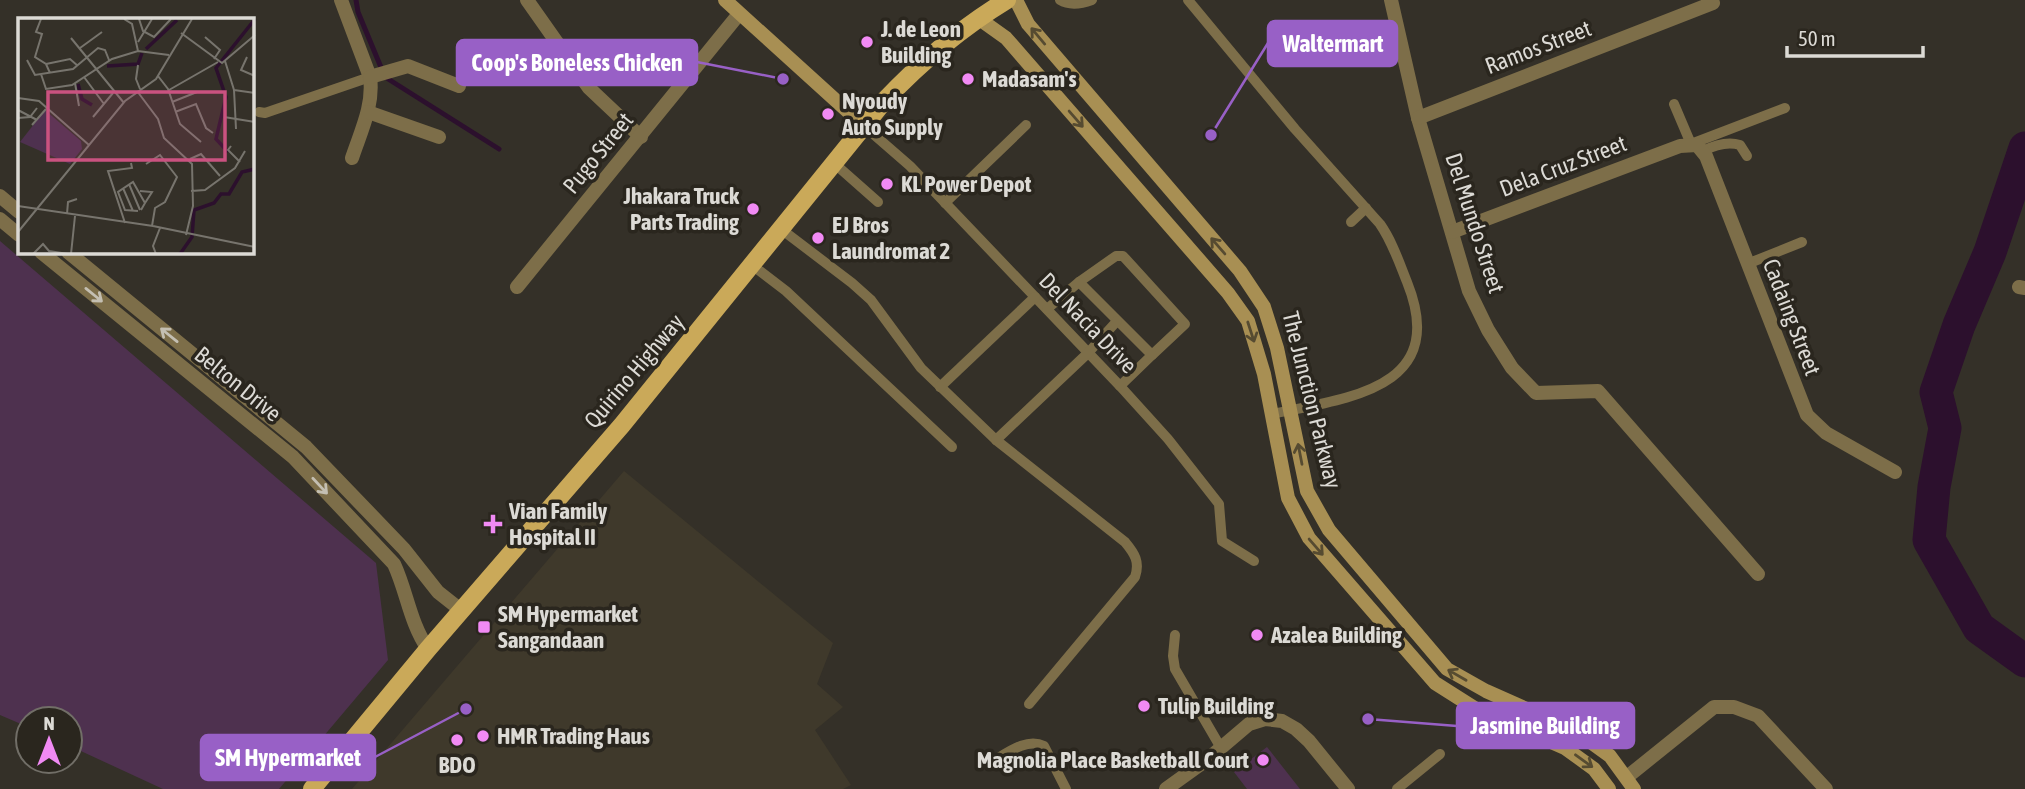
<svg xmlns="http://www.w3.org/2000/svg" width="2025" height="789" font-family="'Asap Condensed',sans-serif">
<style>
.built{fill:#3f392b}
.green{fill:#4e314f}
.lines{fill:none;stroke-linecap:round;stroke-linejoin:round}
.stream{stroke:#2c102d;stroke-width:5}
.river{stroke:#2c102d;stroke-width:33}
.lane{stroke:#7d6e49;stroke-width:10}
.street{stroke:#7d6e49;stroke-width:14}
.secondary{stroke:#a88f53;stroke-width:14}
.primary{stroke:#caa959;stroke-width:18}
.oneway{stroke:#564b31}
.oneway2{stroke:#c4bfb2}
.poi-dot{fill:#f18af4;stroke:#2a261e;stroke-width:2.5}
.labels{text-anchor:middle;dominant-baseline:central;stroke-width:7;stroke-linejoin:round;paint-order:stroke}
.poi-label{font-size:23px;font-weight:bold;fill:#dcdad5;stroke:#2a261e;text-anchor:start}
.street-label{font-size:23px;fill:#dcdad5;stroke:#2a261e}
.inset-river{fill:none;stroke:#2c102d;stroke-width:3.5}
.inset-road{fill:none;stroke:#77746d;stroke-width:2}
.view{fill:#ca5280;fill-opacity:0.15;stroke:#ca5280;stroke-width:3.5}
.inset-edge{fill:none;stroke:#dcdad5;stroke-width:3.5}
.leader{fill:none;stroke:#9860c6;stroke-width:2.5}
.callout-dot{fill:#9860c6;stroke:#2a261e;stroke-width:2.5}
.callout{fill:#9860c6;stroke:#9860c6;stroke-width:2.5}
.callout-label{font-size:24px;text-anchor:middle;font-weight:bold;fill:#fff}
</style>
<rect width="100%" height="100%" fill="#343028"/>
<!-- built -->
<path class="built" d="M624,471L833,643L817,684L843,707L815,730L851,785L843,789H352Z"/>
<!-- green -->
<g class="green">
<path d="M0,241L376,563L388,660L279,789H163L70,746V719H28V727L0,715Z"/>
<path d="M1267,747L1300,789H1247L1234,772Z"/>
</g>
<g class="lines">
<!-- stream -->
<path class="stream" d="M356,0L358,12L385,77L499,149"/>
<!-- river -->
<path class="river" d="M2025,148L1990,252L1959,325L1936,392L1945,428L1934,487L1929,540L1979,628L2025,661"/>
<!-- lane -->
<g class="lane">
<path d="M1060,0C1070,6 1081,4 1092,0"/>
<path d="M1188,0L1295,129L1380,224C1392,241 1399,262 1407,282C1450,389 1348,398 1272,414"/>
<path d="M1674,104L1691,144L1785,108"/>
<path d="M259,112L265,113L370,77"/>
<path d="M864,126L910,166L1120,386L1168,439L1219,504L1222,541L1254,561"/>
<path d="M1703,151C1715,145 1727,141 1740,145L1747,156"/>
<path d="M835,164L878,202"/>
<path d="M945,203L1026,125"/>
<path d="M1351,222L1366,208"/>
<path d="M781,229L852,283L871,300L921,368L996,440L1125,542C1135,554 1140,562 1135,577L1029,704"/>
<path d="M1747,264L1802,242"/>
<path d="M752,265L786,291L952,447"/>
<path d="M1079,282L1116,256H1123L1185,324L1152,355"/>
<path d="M1047,309L1079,282L1152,355L1120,386"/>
<path d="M940,387L1035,297"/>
<path d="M996,440L1088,353L1117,321"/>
<path d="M1175,635L1173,656L1175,669L1221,748"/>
<path d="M990,763C1006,754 1026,737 1044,746L1066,789"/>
<path d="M1397,789L1440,754"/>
</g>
<!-- street -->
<g class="street">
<path d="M341,0L370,77C374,105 361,131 352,158"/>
<path d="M527,0L589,88L641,137"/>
<path d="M1391,0L1418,118L1469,291L1488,330L1512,368L1536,393L1598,391L1758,574"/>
<path d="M370,77L408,66L459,86"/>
<path d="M368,112L439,137"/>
<path d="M1418,118L1713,3"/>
<path d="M0,196L19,212"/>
<path d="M0,219L19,235"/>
<path d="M1452,232L1680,146L1697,145L1706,156L1807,415L1826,433L1895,472"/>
<path d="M41,252L293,457L394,564C407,592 410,623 428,649"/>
<path d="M68,252L306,447L404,549L438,592L462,611"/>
<path d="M517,287L739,14"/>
<path d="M2019,287L2025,288"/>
<path d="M1627,777L1714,707H1734L1758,716L1826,789"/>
<path d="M1166,789L1209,758L1249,724L1265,719L1282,721L1296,729L1309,741L1348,789"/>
</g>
<!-- secondary -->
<g class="secondary">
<path d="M725,0L864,126"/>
<path d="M1016,0L1028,24L1240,271L1264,307L1277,348L1307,491L1329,530L1447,669L1486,691L1574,730L1610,756L1634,789"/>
<path d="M978,18L1006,38L1228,293L1248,321L1264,374L1288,498L1309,538L1435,683L1476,709L1565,748L1594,769L1609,789"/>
</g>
<!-- primary -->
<path class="primary" d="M312,789L428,649L622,425L885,100C922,61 961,28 1007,0"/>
</g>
<!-- one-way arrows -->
<defs><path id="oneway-shaft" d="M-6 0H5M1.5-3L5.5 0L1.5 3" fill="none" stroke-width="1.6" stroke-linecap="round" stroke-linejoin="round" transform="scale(1.75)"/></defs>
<g class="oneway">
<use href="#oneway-shaft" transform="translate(1038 36) rotate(-130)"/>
<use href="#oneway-shaft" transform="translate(1076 119) rotate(49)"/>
<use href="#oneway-shaft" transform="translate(1218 246) rotate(-131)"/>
<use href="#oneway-shaft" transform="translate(1251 332) rotate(72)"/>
<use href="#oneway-shaft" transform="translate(1300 454) rotate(-101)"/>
<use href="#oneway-shaft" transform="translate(1316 547) rotate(49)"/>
<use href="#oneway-shaft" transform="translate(1457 675) rotate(-150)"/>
<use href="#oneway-shaft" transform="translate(1584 761) rotate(36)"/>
</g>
<g class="oneway2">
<use href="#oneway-shaft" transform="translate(94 295) rotate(39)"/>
<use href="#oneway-shaft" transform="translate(169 335) rotate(-141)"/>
<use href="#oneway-shaft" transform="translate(320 486) rotate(47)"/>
</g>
<!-- markers -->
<g class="poi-dot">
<circle cx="867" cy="42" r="7"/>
<circle cx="968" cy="79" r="7"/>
<circle cx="828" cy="114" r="7"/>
<circle cx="887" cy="184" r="7"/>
<circle cx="753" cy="209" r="7"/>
<circle cx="818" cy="238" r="7"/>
<path d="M489.5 513.5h7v7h7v7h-7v7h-7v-7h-7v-7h7z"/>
<rect x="477" y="620" width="14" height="14" rx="3.5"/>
<circle cx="1257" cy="635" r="7"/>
<circle cx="1144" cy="706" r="7"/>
<circle cx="483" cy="736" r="7"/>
<circle cx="457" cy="740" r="7"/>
<circle cx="1263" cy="760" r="7"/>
</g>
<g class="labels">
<!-- poi labels -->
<g class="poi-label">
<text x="881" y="29">J. de Leon<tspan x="881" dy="26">Building</tspan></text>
<text x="982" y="79">Madasam's</text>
<text x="842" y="101">Nyoudy<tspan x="842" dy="26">Auto Supply</tspan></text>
<text x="901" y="184">KL Power Depot</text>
<text x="739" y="196" text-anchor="end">Jhakara Truck<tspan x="739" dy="26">Parts Trading</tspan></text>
<text x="832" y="225">EJ Bros<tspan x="832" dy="26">Laundromat 2</tspan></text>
<text x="509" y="511">Vian Family<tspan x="509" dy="26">Hospital II</tspan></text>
<text x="498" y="614">SM Hypermarket<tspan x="498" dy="26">Sangandaan</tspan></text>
<text x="1271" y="635">Azalea Building</text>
<text x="1158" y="706">Tulip Building</text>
<text x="497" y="736">HMR Trading Haus</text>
<text x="1249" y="760" text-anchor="end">Magnolia Place Basketball Court</text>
<text x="457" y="765" text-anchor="middle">BDO</text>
</g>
<!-- street labels -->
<g class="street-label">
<text transform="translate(1538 47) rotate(-21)">Ramos Street</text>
<text transform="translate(598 153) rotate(-51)">Pugo Street</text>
<text transform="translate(1563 166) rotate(-21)">Dela Cruz Street</text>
<text transform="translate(1475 223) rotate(72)">Del Mundo Street</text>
<text transform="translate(1792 317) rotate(69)">Cadaing Street</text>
<text transform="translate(1088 323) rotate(46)">Del Nacia Drive</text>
<text transform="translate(634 371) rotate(-50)">Quirino Highway</text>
<text transform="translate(238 384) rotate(39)">Belton Drive</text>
<text transform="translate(1312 400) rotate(76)">The Junction Parkway</text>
</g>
</g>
<!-- overview -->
<g transform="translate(18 18)">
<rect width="236" height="236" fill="#343028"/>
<path d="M27,92L63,123L64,131L52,146L2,124Z" fill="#4e314f"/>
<path class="inset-river" d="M128,31L159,2M89,48L120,46L124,35M60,66L64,81L74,87M210,134L198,121L208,79L198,50L237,1M162,236L174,219L176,192L196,185L203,176H211L224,154L237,151"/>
<path class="inset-road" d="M23,1L18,14L24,16L17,39L28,46L32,55M106,1L114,6L120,33M121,1L125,13L136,19L153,1M0,10V37M163,15L204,45L237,17M187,19L202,32L196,41M53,20L106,85M120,24L134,1M62,30L84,14M229,39L223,52L237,58M9,42L17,57L55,51L80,30L87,32L91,42M207,43L216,72L218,111M28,46L52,41L60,48M120,47L118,61L122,71M23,56L28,71L54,67L94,41L120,33L151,37M140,58L150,71L162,106L183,124M66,59L86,86M57,65L61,88M151,72L200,44M216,72L237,75M119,73L140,101L146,120L174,146L175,188L168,217M0,80L21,83L71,127M154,84L179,74M0,92L19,102M157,94L178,86L188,110L195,115M75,99L95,75M206,99L237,104M0,100L12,99L19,90M14,107L28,91M213,128L210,132L222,144M172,141L183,136L202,158M128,146L142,137L159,159L147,184L137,190L134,208M111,166L122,192M105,170L115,193M122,173L134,174L127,185M173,173L187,172L217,150L227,133M0,188L135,208L237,229M120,193L107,192L100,174L115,164L127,185L123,192M49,196L50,184L59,181M107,205L90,153L114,150L113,145M0,214L107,83L138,61L174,1M15,236L25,226L31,233L50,236M53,236L57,198M138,236L135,228L142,210"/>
<path class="view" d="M30,74H207V142H30Z"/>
<rect width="236" height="236" class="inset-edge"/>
</g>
<!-- callouts -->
<path class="leader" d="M1211 135L1268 43M783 79L697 62M1368 719L1457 726M466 709L375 757"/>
<g class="callout-dot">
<circle cx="1211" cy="135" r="7"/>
<circle cx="783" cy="79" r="7"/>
<circle cx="1368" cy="719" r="7"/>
<circle cx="466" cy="709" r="7"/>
</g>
<g class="callout">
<rect x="1268" y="21" width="129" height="45" rx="7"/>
<rect x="457" y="40" width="240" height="45" rx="7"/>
<rect x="1457" y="703" width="177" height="45" rx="7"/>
<rect x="201" y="735" width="174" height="45" rx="7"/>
</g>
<g class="callout-label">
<text x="1333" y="52">Waltermart</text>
<text x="577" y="71">Coop's Boneless Chicken</text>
<text x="1545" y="734">Jasmine Building</text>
<text x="288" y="766">SM Hypermarket</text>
</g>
<!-- north arrow -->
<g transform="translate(49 740)"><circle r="33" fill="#2a261e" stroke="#716e67" stroke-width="2"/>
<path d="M0-5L12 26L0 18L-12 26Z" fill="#f18af4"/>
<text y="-10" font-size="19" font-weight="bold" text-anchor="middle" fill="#dcdad5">N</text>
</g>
<!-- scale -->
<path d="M1787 46v10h136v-10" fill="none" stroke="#dcdad5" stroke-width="3.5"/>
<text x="1798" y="46" font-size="21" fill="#dcdad5" stroke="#2a261e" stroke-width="5" paint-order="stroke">50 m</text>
</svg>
